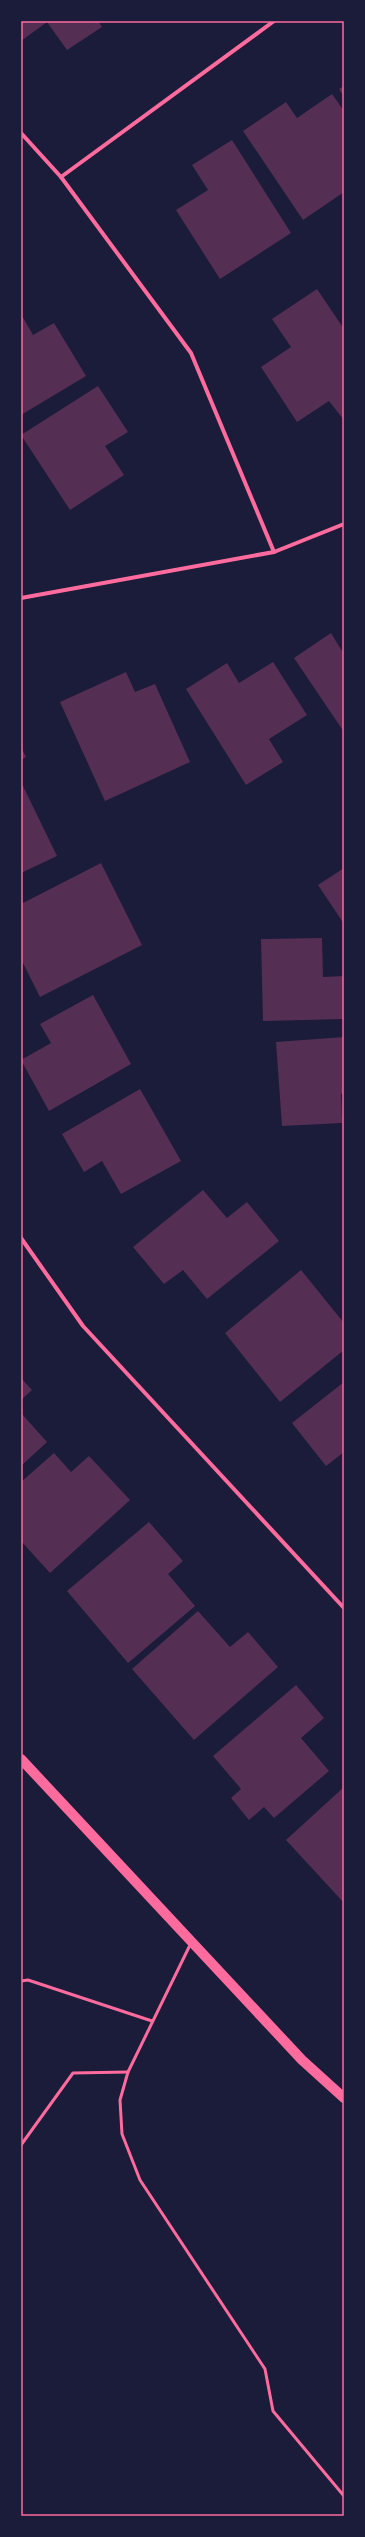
<svg xmlns="http://www.w3.org/2000/svg" width="365" height="2537" font-family="'PT Sans',sans-serif">
<style>
.building{fill:#542f53}
.lines{fill:none;stroke-linecap:round;stroke-linejoin:round}
.service{stroke:#ff6b9d;stroke-width:3}
.minor{stroke:#ff6b9d;stroke-width:4}
.primary{stroke:#ff6b9d;stroke-width:10}
.neatline{fill:none;stroke:#ff6b9d;stroke-width:1.5}
</style>
<rect width="100%" height="100%" fill="#1b1b3a"/>
<!-- building -->
<g class="building">
<path d="M21,21H98L102,27L67,50L47,22L21,41Z"/>
<path d="M344,86V97L339,89Z"/>
<path d="M332,94L344,111V192L303,220L243,131L286,102L297,118Z"/>
<path d="M232,140L291,233L220,279L176,210L208,190L192,165Z"/>
<path d="M317,289L344,329V420L329,401L297,422L261,367L291,347L272,319Z"/>
<path d="M21,314L33,335L54,323L86,376L21,415Z"/>
<path d="M98,386L128,432L105,446L124,475L70,510L21,435Z"/>
<path d="M331,633L342,651L344,650V732L294,658Z"/>
<path d="M273,662L307,715L269,739L283,762L246,785L186,689L227,663L239,683Z"/>
<path d="M126,672L135,692L155,684L190,762L105,801L60,702Z"/>
<path d="M21,747L26,757L21,760Z"/>
<path d="M23,786L57,856L21,873V787Z"/>
<path d="M101,863L142,945L40,997L21,959V904Z"/>
<path d="M344,868V924L318,885Z"/>
<path d="M322,938L323,977L344,976V1019L263,1021L261,939Z"/>
<path d="M93,995L131,1064L49,1111L21,1060L51,1043L40,1024Z"/>
<path d="M344,1037V1093L341,1094L342,1123L282,1126L276,1042Z"/>
<path d="M140,1089L181,1161L121,1194L102,1161L84,1172L62,1134Z"/>
<path d="M203,1190L227,1218L247,1202L279,1241L207,1299L183,1270L164,1284L133,1247Z"/>
<path d="M301,1270L344,1323V1350L280,1402L225,1333Z"/>
<path d="M21,1378L32,1390L21,1400Z"/>
<path d="M344,1382V1452L326,1466L292,1423Z"/>
<path d="M21,1413L47,1442L21,1466Z"/>
<path d="M54,1453L71,1472L89,1456L130,1500L50,1573L21,1541V1482Z"/>
<path d="M149,1522L183,1561L168,1574L195,1606L128,1663L67,1591Z"/>
<path d="M198,1611L230,1647L248,1632L278,1667L194,1740L132,1669Z"/>
<path d="M296,1685L324,1718L301,1738L329,1771L274,1818L264,1807L249,1820L231,1798L241,1789L213,1756Z"/>
<path d="M344,1787V1903L286,1840Z"/>
</g>
<g class="lines">
<!-- service -->
<g class="service">
<path d="M191,1943L128,2072L120,2100L122,2134L140,2180L265,2369L273,2411L344,2496"/>
<path d="M21,1981L28,1980L152,2021"/>
<path d="M21,2145L73,2073L128,2072"/>
</g>
<!-- minor -->
<g class="minor">
<path d="M21,133L61,177L191,353L274,552"/>
<path d="M61,177L274,21"/>
<path d="M21,598L274,552L344,524"/>
<path d="M21,1238L83,1326L344,1608"/>
</g>
<!-- primary -->
<path class="primary" d="M21,1759L302,2060L344,2098"/>
</g>
<!-- border -->
<rect width="365" height="2537" fill="none" stroke="#1b1b3a" stroke-width="44"/>
<rect x="22" y="22" width="321" height="2493" class="neatline"/>
</svg>
